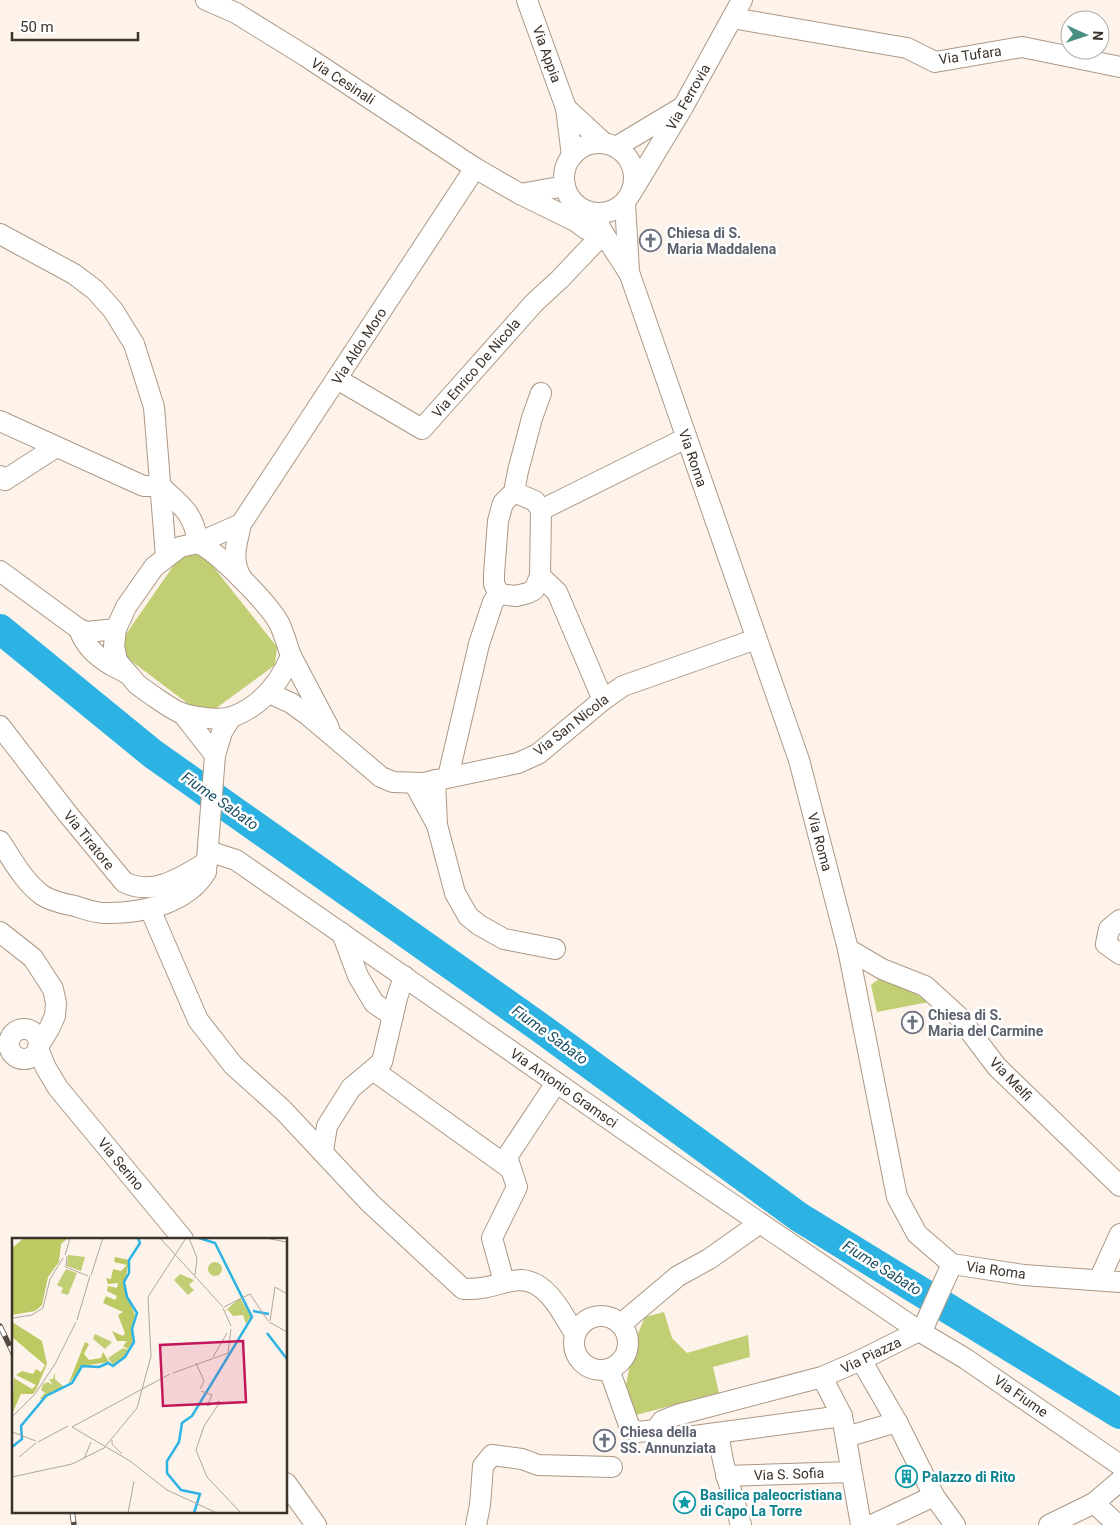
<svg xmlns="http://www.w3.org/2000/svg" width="1120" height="1525" font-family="Roboto,sans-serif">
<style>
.green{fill:#c2ce74}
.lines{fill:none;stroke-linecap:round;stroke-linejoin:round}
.river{stroke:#2db3e3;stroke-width:30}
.minor-casing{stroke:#ad9884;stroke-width:22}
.minor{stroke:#fff;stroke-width:20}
.rail-casing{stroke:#544b43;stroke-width:5.5}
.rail{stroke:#fff;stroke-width:4;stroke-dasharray:11;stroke-linecap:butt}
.labels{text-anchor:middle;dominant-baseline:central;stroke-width:5;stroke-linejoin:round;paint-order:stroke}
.street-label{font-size:14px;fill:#3b322a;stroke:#fff}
.worship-label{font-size:14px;font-weight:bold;fill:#5b616d;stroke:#fff;text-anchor:start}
.culture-label{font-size:14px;font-weight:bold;fill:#0d838f;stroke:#fff;text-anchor:start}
.water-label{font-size:15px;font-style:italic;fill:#1d5065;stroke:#fff}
.inset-river{fill:none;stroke:#2db3e3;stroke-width:2.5}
.inset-road{fill:none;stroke:#afa69e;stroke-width:1}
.view{fill:#c2185b;fill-opacity:0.15;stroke:#c2185b;stroke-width:2.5}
.inset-edge{fill:none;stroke:#3b322a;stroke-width:2.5}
</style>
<rect width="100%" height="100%" fill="#fdf3eb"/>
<!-- green -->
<g class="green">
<path d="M200,550L277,647L275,665L215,709L199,712L122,654L124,637L176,562L186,551Z"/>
<path d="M884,975L929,1002L877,1012L871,985Z"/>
<path d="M664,1312L672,1338L687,1353L748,1335L750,1357L713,1367L719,1393L636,1415L626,1385L634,1344L639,1331L645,1317Z"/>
</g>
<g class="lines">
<!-- river -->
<path class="river" d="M0,629L153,754L542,1029L799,1217L1120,1414"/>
<defs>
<g id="minor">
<path d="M206,0L236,13L307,57L475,168L520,194L577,222L586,229"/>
<path d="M527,0L566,108L572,156"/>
<path d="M732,18L907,48L935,62L1022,47L1120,67"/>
<path d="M566,108L604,143"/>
<circle cx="599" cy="178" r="35"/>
<path d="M616,147L681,108"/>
<path d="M631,193L683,107L742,0"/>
<path d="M520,194L565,186"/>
<path d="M625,203L629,271"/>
<path d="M577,222L593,213C602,235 618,254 630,275L799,760L848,949L897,1197L917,1234L952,1264L1024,1275L1120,1282"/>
<path d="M0,234L74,274L95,290L113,310L134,344L154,407L166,557"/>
<path d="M337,379L422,429L534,303L560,279L599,238"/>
<path d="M0,421L139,484L144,486H160"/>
<path d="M0,476L5,480L56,447"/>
<path d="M160,486C181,505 194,513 198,543L241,524"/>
<path d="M541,510L686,438"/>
<path d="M0,571L79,629L87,632L116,629"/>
<path d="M540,576L557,592L603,700"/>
<path d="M242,579C230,559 237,544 241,524L475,168"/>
<path d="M499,594L494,584V574L498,521L503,503L514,492L518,471L532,418L541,393"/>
<path d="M499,594L516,596L528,593L534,590L540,576L541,510L535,501L514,492"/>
<path d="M79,629C85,646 96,656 111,665C117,668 123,671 128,674C132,677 134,682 138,685C147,692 174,711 183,714C195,717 221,721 232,717C261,706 280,682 291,656C287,645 284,633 279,623C269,604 217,551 198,543L180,547L154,567L126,607L116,629L114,646L117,661L129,675"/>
<path d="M291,656L329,728"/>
<path d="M269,693L291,703L309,716L381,777L393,782L423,783L518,763L538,754L603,700L623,686L756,639"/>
<path d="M182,713L215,755"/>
<path d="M0,726L67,813L124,882C153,897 182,877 207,862"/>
<path d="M448,777L479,644L493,602L499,594"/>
<path d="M414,783L437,825L435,780"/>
<path d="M437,825L455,893L468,916L479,925L504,939L555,949"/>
<path d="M0,841C12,859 24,882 42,895C51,901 64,904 75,906C85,909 97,914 108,913C142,913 187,904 206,872L215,755L222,732L231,717"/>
<path d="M208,851L236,860L685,1172L919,1331L966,1359L1120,1465"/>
<path d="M150,909L198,1020L233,1065L283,1110L369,1202L463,1289C471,1289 479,1289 487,1287C498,1285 509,1280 521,1280C548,1281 563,1315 575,1334"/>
<path d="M1120,920L1109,929L1106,944L1120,954"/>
<path d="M0,932L33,958L53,989L56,1003L55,1016L49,1029L38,1047"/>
<path d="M342,933L358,976L374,1003L393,1016"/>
<path d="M848,949L882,969L925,986L959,1017L997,1067L1120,1186"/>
<circle cx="24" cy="1044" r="15"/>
<path d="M38,1049L46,1068L58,1088L183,1239"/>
<path d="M373,1070L511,1169"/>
<path d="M323,1151L327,1126L351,1088L382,1062L397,998L404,976"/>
<path d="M1099,1280L1120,1234"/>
<path d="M504,1282L492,1238L517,1187L507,1157L556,1083"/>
<circle cx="601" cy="1343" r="27"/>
<path d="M621,1324L678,1276L709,1259L760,1223"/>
<path d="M861,1360L897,1422L934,1496L955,1525"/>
<path d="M609,1369L630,1428L638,1432L656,1430"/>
<path d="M822,1377L842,1416L672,1439C664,1438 658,1437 656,1430L662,1421L677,1415L822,1377L861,1360L919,1331L925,1324L952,1264"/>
<path d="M842,1416L861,1525"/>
<path d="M719,1433C721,1465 733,1494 741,1525"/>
<path d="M846,1437L897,1422"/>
<path d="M726,1476L851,1472"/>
<path d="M286,1483L316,1525"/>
<path d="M1094,1503L1118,1525"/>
<path d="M476,1525L480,1505L483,1466L492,1455L522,1459L538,1465L612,1467"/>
<path d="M872,1525L934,1496"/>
<path d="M1049,1525L1094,1503L1120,1481"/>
</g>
</defs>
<!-- minor casing -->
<use href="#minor" class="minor-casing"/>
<!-- minor -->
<use href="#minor" class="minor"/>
<defs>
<g id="rail">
<path d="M0,1326L14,1355"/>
<path d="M72,1511L74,1525"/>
</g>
</defs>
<!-- rail casing -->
<use href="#rail" class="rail-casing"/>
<!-- rail -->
<use href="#rail" class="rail"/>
</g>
<!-- icons -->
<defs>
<symbol id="church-ring" viewBox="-11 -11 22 22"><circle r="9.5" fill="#fff" stroke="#6b7280" stroke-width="1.5"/><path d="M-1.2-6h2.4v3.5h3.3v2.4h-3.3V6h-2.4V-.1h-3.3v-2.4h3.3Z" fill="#6b7280"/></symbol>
<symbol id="building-ring" viewBox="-11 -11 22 22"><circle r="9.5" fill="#fff" stroke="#0f9aa8" stroke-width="1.5"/><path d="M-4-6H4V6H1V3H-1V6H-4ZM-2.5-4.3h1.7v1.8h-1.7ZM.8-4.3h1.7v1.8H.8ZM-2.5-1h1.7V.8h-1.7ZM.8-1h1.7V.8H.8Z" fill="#0f9aa8"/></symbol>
<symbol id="sight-ring" viewBox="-11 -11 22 22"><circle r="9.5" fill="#fff" stroke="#0f9aa8" stroke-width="1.5"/><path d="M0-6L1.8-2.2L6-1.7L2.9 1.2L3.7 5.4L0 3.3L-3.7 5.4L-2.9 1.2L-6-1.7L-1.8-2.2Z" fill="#0f9aa8"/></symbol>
</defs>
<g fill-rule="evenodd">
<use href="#church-ring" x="638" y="228" width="25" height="25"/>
<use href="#church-ring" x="900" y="1010" width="25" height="25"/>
<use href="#church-ring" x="592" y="1428" width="25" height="25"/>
<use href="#building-ring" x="894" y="1464" width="25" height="25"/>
<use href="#sight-ring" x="672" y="1490" width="25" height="25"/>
</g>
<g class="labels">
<!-- street labels -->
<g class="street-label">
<text transform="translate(547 54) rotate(70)">Via Appia</text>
<text transform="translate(970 55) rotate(-8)">Via Tufara</text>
<text transform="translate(343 81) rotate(33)">Via Cesinali</text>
<text transform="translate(688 97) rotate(-60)">Via Ferrovia</text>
<text transform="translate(359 346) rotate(-57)">Via Aldo Moro</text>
<text transform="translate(476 368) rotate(-49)">Via Enrico De Nicola</text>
<text transform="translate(693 458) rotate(71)">Via Roma</text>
<text transform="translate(571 725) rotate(-38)">Via San Nicola</text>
<text transform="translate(89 840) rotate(51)">Via Tiratore</text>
<text transform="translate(820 842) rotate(75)">Via Roma</text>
<text transform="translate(1011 1079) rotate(46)">Via Melfi</text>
<text transform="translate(564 1088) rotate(35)">Via Antonio Gramsci</text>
<text transform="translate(121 1164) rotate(50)">Via Serino</text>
<text transform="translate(996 1270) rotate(8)">Via Roma</text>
<text transform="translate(871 1355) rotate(-26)">Via Piazza</text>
<text transform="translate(1021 1396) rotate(35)">Via Fiume</text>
<text transform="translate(789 1474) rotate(-2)">Via S. Sofia</text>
</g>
<!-- worship labels -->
<g class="worship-label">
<text x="667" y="233">Chiesa di S.<tspan x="667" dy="16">Maria Maddalena</tspan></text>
<text x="928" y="1015">Chiesa di S.<tspan x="928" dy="16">Maria del Carmine</tspan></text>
<text x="620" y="1432">Chiesa della<tspan x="620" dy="16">SS. Annunziata</tspan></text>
</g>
<!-- culture labels -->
<g class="culture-label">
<text x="922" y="1477">Palazzo di Rito</text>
<text x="700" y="1495">Basilica paleocristiana<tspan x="700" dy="16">di Capo La Torre</tspan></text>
</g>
<!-- water labels -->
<g class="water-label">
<text transform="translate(220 801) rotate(35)">Fiume Sabato</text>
<text transform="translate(550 1035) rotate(36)">Fiume Sabato</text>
<text transform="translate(882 1268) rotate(32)">Fiume Sabato</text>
</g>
</g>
<!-- overview -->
<g transform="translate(12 1238)">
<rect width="275" height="275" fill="#fdf3eb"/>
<path d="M56,17L73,19L69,33L55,28ZM196 31a7 7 0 1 1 14 0a7 7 0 1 1-14 0ZM54,31L65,35L56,57L49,55L51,50L45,47ZM168,36L182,42L177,47L182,52L176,57L162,42ZM228,60L239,78L234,86L231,77L221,78L216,72L213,73ZM83,96L100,104L93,111L81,101ZM111,110L116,112L112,119L101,127L96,120ZM43,134V141L52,149L34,158L31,163L28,160L33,155L29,152L31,146L36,144L41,147L37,141H41Z" fill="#c2ce74"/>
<path d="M12,0H56L49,6L47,24L36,39L30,67L23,73L0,77V10ZM103,19L117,22L112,49L123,77L119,92L121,103L116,111L111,108L115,103H105L100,93L111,98L113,95L106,77L111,74L91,65L94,58L103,62L105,58L95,53L96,48L105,50L106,45L96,46L94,40L99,41L101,31L109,33L115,27L102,24ZM0,84L30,103L35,126L24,152L21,156H9L0,176L2,140L20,151L24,147L4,137L10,133L21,136L24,131L29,134L33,127L0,99ZM73,104L77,106L72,116L77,122L89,120L91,114L97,124L70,128L56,147Z" fill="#bdc962"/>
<path class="inset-river" d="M241,73L257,76M255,95L275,121M0,209L10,201L9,188L34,158L60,145L70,128L87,129L96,125L101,128L113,119L122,104L120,91L125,75L115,59L112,44L117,35V22L128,5L126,0M182,275L188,256L169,252L155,235V223L167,204L170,185L180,178L240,79L203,5L187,0"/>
<path class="inset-road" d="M148,0L211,69M177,0L185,20L183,37M254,0L274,4M53,17L58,0M55,18L54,29L76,38M79,37L91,0M212,69L238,56L256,83M211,70L219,88M0,80L20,77L31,70L38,41L51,20M65,82L78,38M258,83L263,49L275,56M257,84L275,94M201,119L215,95M184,125L192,143L188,151M161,135L216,115L219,91M189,153L200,157L195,168L208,163M208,164L192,188L184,212L195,239L229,275M0,179L23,156L43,126L64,84M60,189L158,136M60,189L118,223L155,252L205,275M0,194L24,203M100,202V206L110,216M26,204L56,188M7,219L24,205M72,221L79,204M60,226L92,210L125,170L139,118L136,59L174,0M0,239L60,226M116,275L122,243"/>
<path class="view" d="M231,103L234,164L151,168L148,107Z"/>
<rect width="275" height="275" class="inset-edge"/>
</g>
<!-- north arrow -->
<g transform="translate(1085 35) rotate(93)"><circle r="24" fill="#ffffff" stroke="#b1adaa"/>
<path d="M0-4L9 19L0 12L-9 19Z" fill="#498e83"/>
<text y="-8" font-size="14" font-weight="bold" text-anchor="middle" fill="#3b322a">N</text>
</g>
<!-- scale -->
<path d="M12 32v8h126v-8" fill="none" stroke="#3b322a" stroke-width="2.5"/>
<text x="20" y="32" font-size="15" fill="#3b322a" stroke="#ffffff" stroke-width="4" paint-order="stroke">50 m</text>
</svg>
